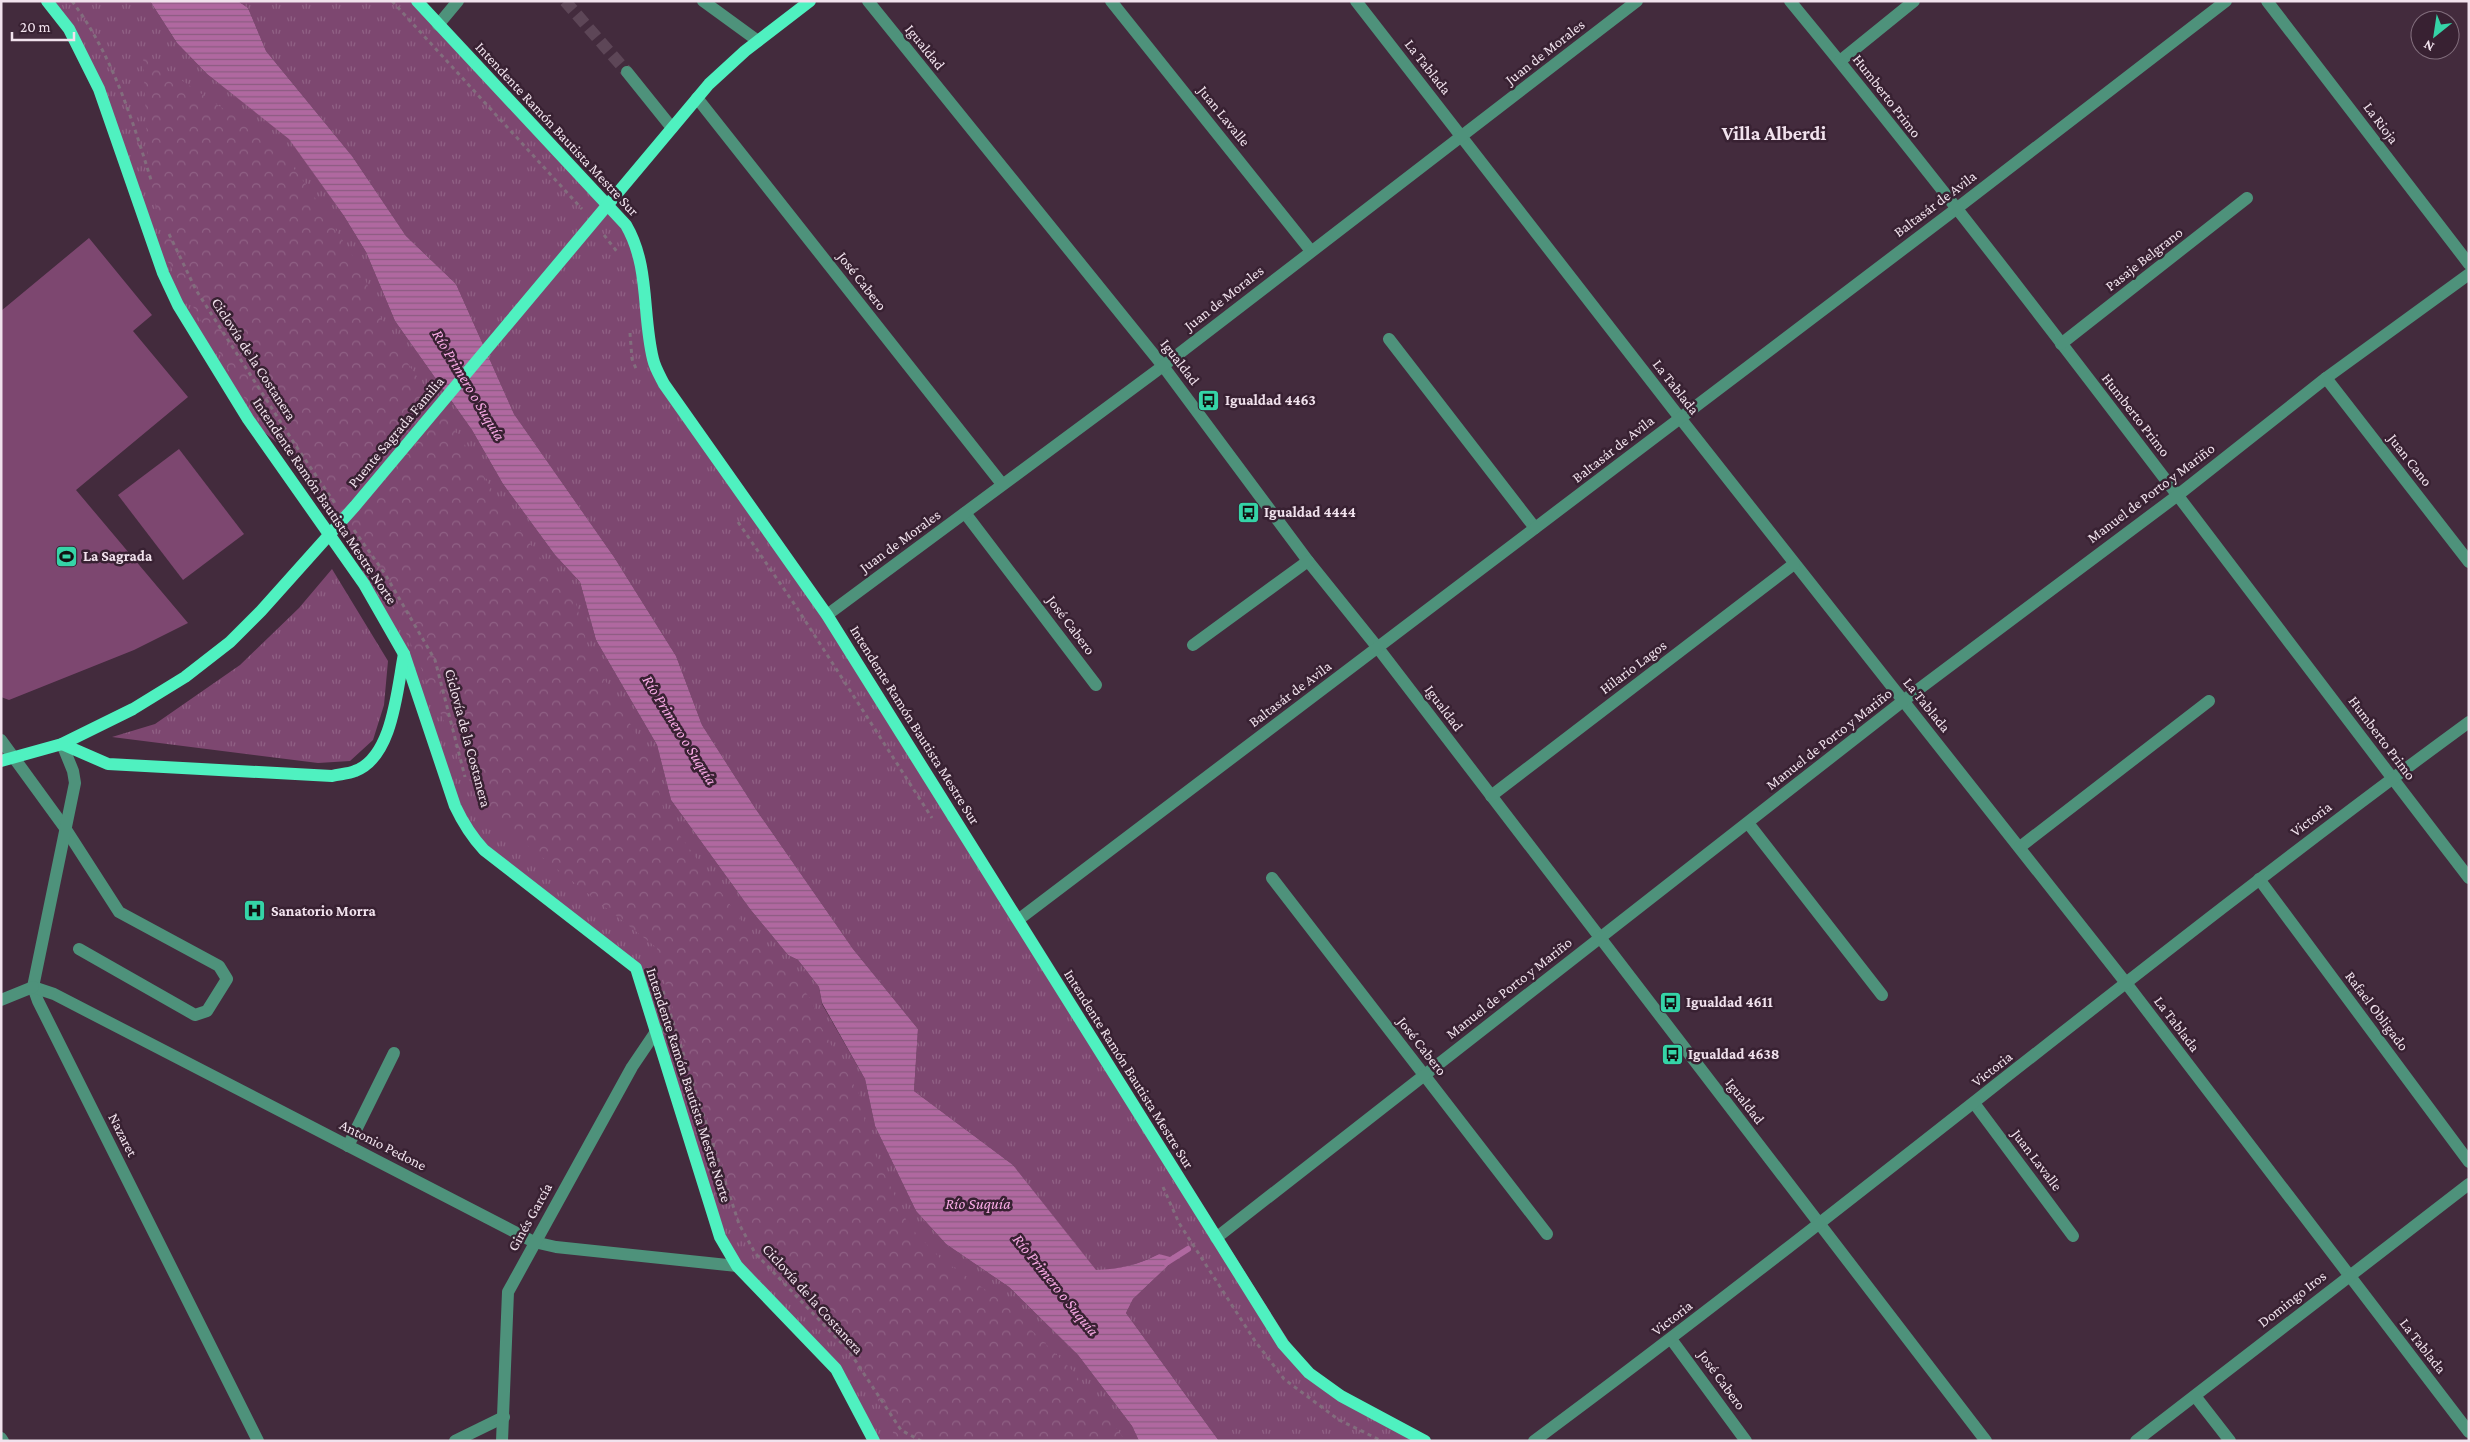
<svg xmlns="http://www.w3.org/2000/svg" width="2470" height="1442" font-family="'Crimson Pro',serif">
<style>
.grass{fill:url(#grass-tufts)}
.forest{fill:url(#forest-crowns)}
.pitch{fill:#7d4770}
.water{fill:url(#water-rules)}
.lines{fill:none;stroke-linecap:round;stroke-linejoin:round}
.stream{stroke:#b068a0;stroke-width:6}
.minor-tunnel{stroke:#5d4657;stroke-width:12;stroke-dasharray:12 6;stroke-linecap:butt}
.path{stroke:#826d7d;stroke-width:3;stroke-dasharray:4 4;stroke-linecap:butt}
.minor{stroke:#4e927b;stroke-width:12}
.major{stroke:#4ff1c0;stroke-width:12}
.labels{text-anchor:middle;dominant-baseline:central;stroke-width:5;stroke-linejoin:round;paint-order:stroke}
.street-label{font-size:15px;fill:#f1e2ed;stroke:#382132}
.poi-label{font-size:15px;font-weight:bold;fill:#f1e2ed;stroke:#382132;text-anchor:start}
.water-label{font-size:16px;font-style:italic;fill:#f8aae5;stroke:#382132}
.district-label{font-size:20px;font-weight:bold;fill:#f1e2ed;stroke:#382132}
</style>
<defs>
<pattern id="grass-tufts" width="24" height="20" patternUnits="userSpaceOnUse" patternTransform="scale(1.25)"><rect width="24" height="20" fill="#7d4770"/><path d="M3 7l-1-3M5 7V3M7 7l1-3M15 17l-1-3M17 17v-4M19 17l1-3" fill="none" stroke="#906185"/></pattern>
<pattern id="forest-crowns" width="20" height="18" patternUnits="userSpaceOnUse" patternTransform="scale(1.25)"><rect width="20" height="18" fill="#7d4770"/><path d="M2 6a3 3 0 1 1 6 0M12 15a3 3 0 1 1 6 0" fill="none" stroke="#906185"/></pattern>
<pattern id="water-rules" width="6" height="5" patternUnits="userSpaceOnUse" patternTransform="scale(1.25)"><rect width="6" height="5" fill="#b068a0"/><path d="M0 2.5h6" fill="none" stroke="#8c5b81"/></pattern>
</defs>
<rect width="100%" height="100%" fill="#432b3d"/>
<!-- grass -->
<g class="grass">
<path d="M47,1H150L177,43L207,74L289,138L344,216L366,252L395,321L472,430L503,484L555,555L580,582L596,640L657,745L671,800L750,909L788,955L798,960L819,987L822,1004L865,1079L875,1126L916,1211L946,1244L1009,1287L1078,1355L1132,1426L1139,1441H874L845,1382L729,1255L641,978L472,837L404,654L364,584L355,506L248,419L178,305L99,89Z"/>
<path d="M238,1H417L635,239L653,362L827,615L1309,1373L1425,1441H1219L1126,1313L1133,1299L1173,1261L1159,1254C1138,1265 1119,1269 1096,1271L1013,1165L914,1091L918,1029L853,949L755,808L702,725L676,656L614,557L514,414L456,284L406,236L352,156L266,51L248,8Z"/>
<path d="M332,569L388,661L384,705L373,740L350,761L318,763L112,737L155,724L240,665L299,608Z"/>
</g>
<!-- forest -->
<path class="forest" d="M143,54L237,118L282,153L310,190L360,267L388,335L465,445L497,498L549,570L574,596L590,654L651,760L665,815L744,924L782,970L792,975L813,1002L816,1018L859,1094L869,1141L909,1226L940,1258L1003,1302L1071,1369L1126,1441H897L844,1329L762,1245L739,1218L667,990L657,948L482,810L404,628L372,563L245,399L167,260L148,166Z"/>
<!-- pitch -->
<g class="pitch">
<path d="M89,238L152,315L133,331L188,397L76,490L188,623L134,650L9,700L1,697V311Z"/>
<path d="M179,449L244,534L183,580L118,495Z"/>
</g>
<!-- water -->
<path class="water" d="M150,1H238L248,8L266,51L352,156L406,236L456,284L514,414L614,557L676,656L702,725L755,808L853,949L918,1029L914,1091L1013,1165L1096,1270C1119,1269 1138,1265 1159,1254L1170,1257L1173,1261L1133,1299L1126,1313L1219,1441H1139L1132,1426L1078,1355L1009,1287L946,1244L916,1211L875,1126L865,1079L822,1003L819,987L798,960L788,955L750,909L671,800L657,745L596,640L580,582L555,555L503,484L472,430L395,321L366,252L344,216L289,139L207,74L177,43Z"/>
<g class="lines">
<!-- stream -->
<path class="stream" d="M1166,1263L1188,1249"/>
<!-- minor-tunnel -->
<path class="minor-tunnel" d="M565,1L627,72"/>
<!-- path -->
<g class="path">
<path d="M72,1C113,56 132,119 152,183"/>
<path d="M392,1L582,209"/>
<path d="M169,234L196,290L296,446L336,505"/>
<path d="M604,235L618,253"/>
<path d="M630,333L632,359L637,371"/>
<path d="M738,522L797,608L932,818"/>
<path d="M354,530L385,574L435,660L465,777"/>
<path d="M663,991L739,1224L755,1253L849,1351L901,1430L921,1441"/>
<path d="M1163,1187L1179,1223L1255,1341L1284,1379L1339,1420L1382,1441"/>
</g>
<!-- minor -->
<g class="minor">
<path d="M703,1L758,41"/>
<path d="M868,1L1163,366L1308,561L1378,648L1986,1441"/>
<path d="M1111,1L1311,251"/>
<path d="M1356,1L1680,418L2126,983L2469,1432"/>
<path d="M1790,1C2025,286 2243,585 2469,878"/>
<path d="M2267,1L2469,264"/>
<path d="M438,25L458,1"/>
<path d="M1840,61L1914,1"/>
<path d="M627,72L672,128"/>
<path d="M697,98L1002,484"/>
<path d="M1389,339L1535,528"/>
<path d="M2061,344L2247,198"/>
<path d="M2326,378L2469,562"/>
<path d="M965,513L1096,685"/>
<path d="M827,615L1163,366L1637,1"/>
<path d="M1193,645L1308,561"/>
<path d="M1,740L65,828L119,912L219,966L227,979L207,1011L195,1015L79,949"/>
<path d="M62,744L73,771L75,783L33,987L38,1001L258,1441"/>
<path d="M1491,796L1794,564"/>
<path d="M1748,823L1882,995"/>
<path d="M2020,847L2209,701"/>
<path d="M1272,878L1547,1234"/>
<path d="M2259,879L2469,1162"/>
<path d="M1018,920L1956,209L2226,1"/>
<path d="M33,987L54,994L534,1242L556,1247L737,1266"/>
<path d="M1,1000L33,987"/>
<path d="M1974,1103L2073,1236"/>
<path d="M348,1146L394,1053"/>
<path d="M1216,1238L1903,701L2178,495L2326,378L2469,274"/>
<path d="M1671,1339L1746,1441"/>
<path d="M2195,1396L2230,1441"/>
<path d="M1,1438L3,1441"/>
<path d="M455,1441L504,1417"/>
<path d="M502,1441L508,1292L632,1067L657,1030"/>
<path d="M1534,1441C1850,1207 2152,954 2469,722"/>
<path d="M2136,1441L2469,1184"/>
</g>
<!-- major -->
<g class="major">
<path d="M47,1L69,29L99,89L163,273L178,305L248,419L364,584L404,654L455,806C463,823 471,836 484,850L636,968L720,1237L737,1266L836,1369L874,1441"/>
<path d="M417,1L626,225C650,266 642,314 653,359C655,368 660,376 664,384L827,615L1283,1344L1309,1373L1341,1396L1425,1441"/>
<path d="M62,744L108,764L332,776C339,774 348,774 355,771C393,757 397,689 404,654"/>
<path d="M1,761L62,744L133,709L185,677L230,642L261,611L355,506L709,84L745,51L810,1"/>
</g>
</g>
<!-- icons -->
<defs>
<symbol id="bus-square" viewBox="-11 -11 22 22"><rect x="-9" y="-9" width="18" height="18" rx="4" fill="#35d4a7" stroke="#382132"/><path d="M-5-6H5V4H4V6H2V4H-2V6H-4V4H-5ZM-3.5-4V0h7V-4ZM-3.5 1.2v1.5H-2V1.2ZM2 1.2v1.5H3.5V1.2Z" fill="#111"/></symbol>
<symbol id="stadium-square" viewBox="-11 -11 22 22"><rect x="-9" y="-9" width="18" height="18" rx="4" fill="#35d4a7" stroke="#382132"/><path d="M0-5a6.5 5 0 1 0 0 10a6.5 5 0 1 0 0-10ZM-3.5-1.8h7v3.6h-7Z" fill="#111"/></symbol>
<symbol id="hospital-square" viewBox="-11 -11 22 22"><rect x="-9" y="-9" width="18" height="18" rx="4" fill="#35d4a7" stroke="#382132"/><path d="M-5-5h3v3.5h4V-5h3V5h-3V1.5h-4V5h-3Z" fill="#111"/></symbol>
</defs>
<g fill-rule="evenodd">
<use href="#bus-square" x="1196" y="388" width="25" height="25"/>
<use href="#bus-square" x="1236" y="500" width="25" height="25"/>
<use href="#stadium-square" x="54" y="544" width="25" height="25"/>
<use href="#hospital-square" x="242" y="898" width="25" height="25"/>
<use href="#bus-square" x="1658" y="990" width="25" height="25"/>
<use href="#bus-square" x="1660" y="1042" width="25" height="25"/>
</g>
<g class="labels">
<!-- street labels -->
<g class="street-label">
<text transform="translate(925 47) rotate(51)">Igualdad</text>
<text transform="translate(1545 52) rotate(-38)">Juan de Morales</text>
<text transform="translate(1428 67) rotate(52)">La Tablada</text>
<text transform="translate(1887 96) rotate(52)">Humberto Primo</text>
<text transform="translate(1224 116) rotate(51)">Juan Lavalle</text>
<text transform="translate(2381 123) rotate(53)">La Rioja</text>
<text transform="translate(557 129) rotate(47)">Intendente Ramón Bautista Mestre Sur</text>
<text transform="translate(1935 204) rotate(-37)">Baltasár de Avila</text>
<text transform="translate(2144 259) rotate(-38)">Pasaje Belgrano</text>
<text transform="translate(862 281) rotate(52)">José Cabero</text>
<text transform="translate(1224 298) rotate(-38)">Juan de Morales</text>
<text transform="translate(254 359) rotate(57)">Ciclovía de la Costanera</text>
<text transform="translate(1180 362) rotate(52)">Igualdad</text>
<text transform="translate(1676 387) rotate(52)">La Tablada</text>
<text transform="translate(2136 415) rotate(52)">Humberto Primo</text>
<text transform="translate(396 432) rotate(-50)">Puente Sagrada Familia</text>
<text transform="translate(1613 449) rotate(-38)">Baltasár de Avila</text>
<text transform="translate(2410 460) rotate(52)">Juan Cano</text>
<text transform="translate(2151 493) rotate(-37)">Manuel de Porto y Mariño</text>
<text transform="translate(325 501) rotate(56)">Intendente Ramón Bautista Mestre Norte</text>
<text transform="translate(900 541) rotate(-36)">Juan de Morales</text>
<text transform="translate(1071 625) rotate(53)">José Cabero</text>
<text transform="translate(1633 667) rotate(-37)">Hilario Lagos</text>
<text transform="translate(1290 694) rotate(-37)">Baltasár de Avila</text>
<text transform="translate(1927 705) rotate(51)">La Tablada</text>
<text transform="translate(1444 708) rotate(53)">Igualdad</text>
<text transform="translate(915 725) rotate(58)">Intendente Ramón Bautista Mestre Sur</text>
<text transform="translate(468 738) rotate(75)">Ciclovía de la Costanera</text>
<text transform="translate(2382 738) rotate(53)">Humberto Primo</text>
<text transform="translate(1829 739) rotate(-38)">Manuel de Porto y Mariño</text>
<text transform="translate(2311 819) rotate(-37)">Victoria</text>
<text transform="translate(1509 988) rotate(-38)">Manuel de Porto y Mariño</text>
<text transform="translate(2377 1011) rotate(53)">Rafael Obligado</text>
<text transform="translate(2177 1024) rotate(53)">La Tablada</text>
<text transform="translate(1422 1046) rotate(52)">José Cabero</text>
<text transform="translate(1129 1069) rotate(58)">Intendente Ramón Bautista Mestre Sur</text>
<text transform="translate(1992 1069) rotate(-38)">Victoria</text>
<text transform="translate(689 1085) rotate(72)">Intendente Ramón Bautista Mestre Norte</text>
<text transform="translate(1745 1101) rotate(52)">Igualdad</text>
<text transform="translate(123 1135) rotate(63)">Nazaret</text>
<text transform="translate(383 1145) rotate(27)">Antonio Pedone</text>
<text transform="translate(2037 1160) rotate(53)">Juan Lavalle</text>
<text transform="translate(530 1217) rotate(-61)">Ginés García</text>
<text transform="translate(813 1299) rotate(48)">Ciclovía de la Costanera</text>
<text transform="translate(2292 1299) rotate(-38)">Domingo Iros</text>
<text transform="translate(1672 1318) rotate(-38)">Victoria</text>
<text transform="translate(2423 1346) rotate(52)">La Tablada</text>
<text transform="translate(1722 1380) rotate(54)">José Cabero</text>
</g>
<!-- poi labels -->
<g class="poi-label">
<text x="1225" y="400">Igualdad 4463</text>
<text x="1264" y="512">Igualdad 4444</text>
<text x="83" y="556">La Sagrada</text>
<text x="271" y="911">Sanatorio Morra</text>
<text x="1686" y="1002">Igualdad 4611</text>
<text x="1688" y="1054">Igualdad 4638</text>
</g>
<!-- water labels -->
<g class="water-label">
<text transform="translate(469 385) rotate(59)">Río Primero o Suquía</text>
<text transform="translate(680 730) rotate(58)">Río Primero o Suquía</text>
<text x="978" y="1203">Río Suquía</text>
<text transform="translate(1056 1285) rotate(51)">Río Primero o Suquía</text>
</g>
<!-- district labels -->
<g class="district-label">
<text x="1774" y="133">Villa Alberdi</text>
</g>
</g>
<!-- border -->
<rect width="2470" height="1442" fill="none" stroke="#f1e2ed" stroke-width="5"/>
<!-- north arrow -->
<g transform="translate(2435 35) rotate(210)"><circle r="24" fill="#382132" stroke="#826e7d"/>
<path d="M0-4L9 19L0 12L-9 19Z" fill="#35d4a7"/>
<text y="-8" font-size="14" font-weight="bold" text-anchor="middle" fill="#f1e2ed">N</text>
</g>
<!-- scale -->
<path d="M12 32v8h62v-8" fill="none" stroke="#f1e2ed" stroke-width="2.5"/>
<text x="20" y="32" font-size="15" fill="#f1e2ed" stroke="#382132" stroke-width="4" paint-order="stroke">20 m</text>
</svg>
